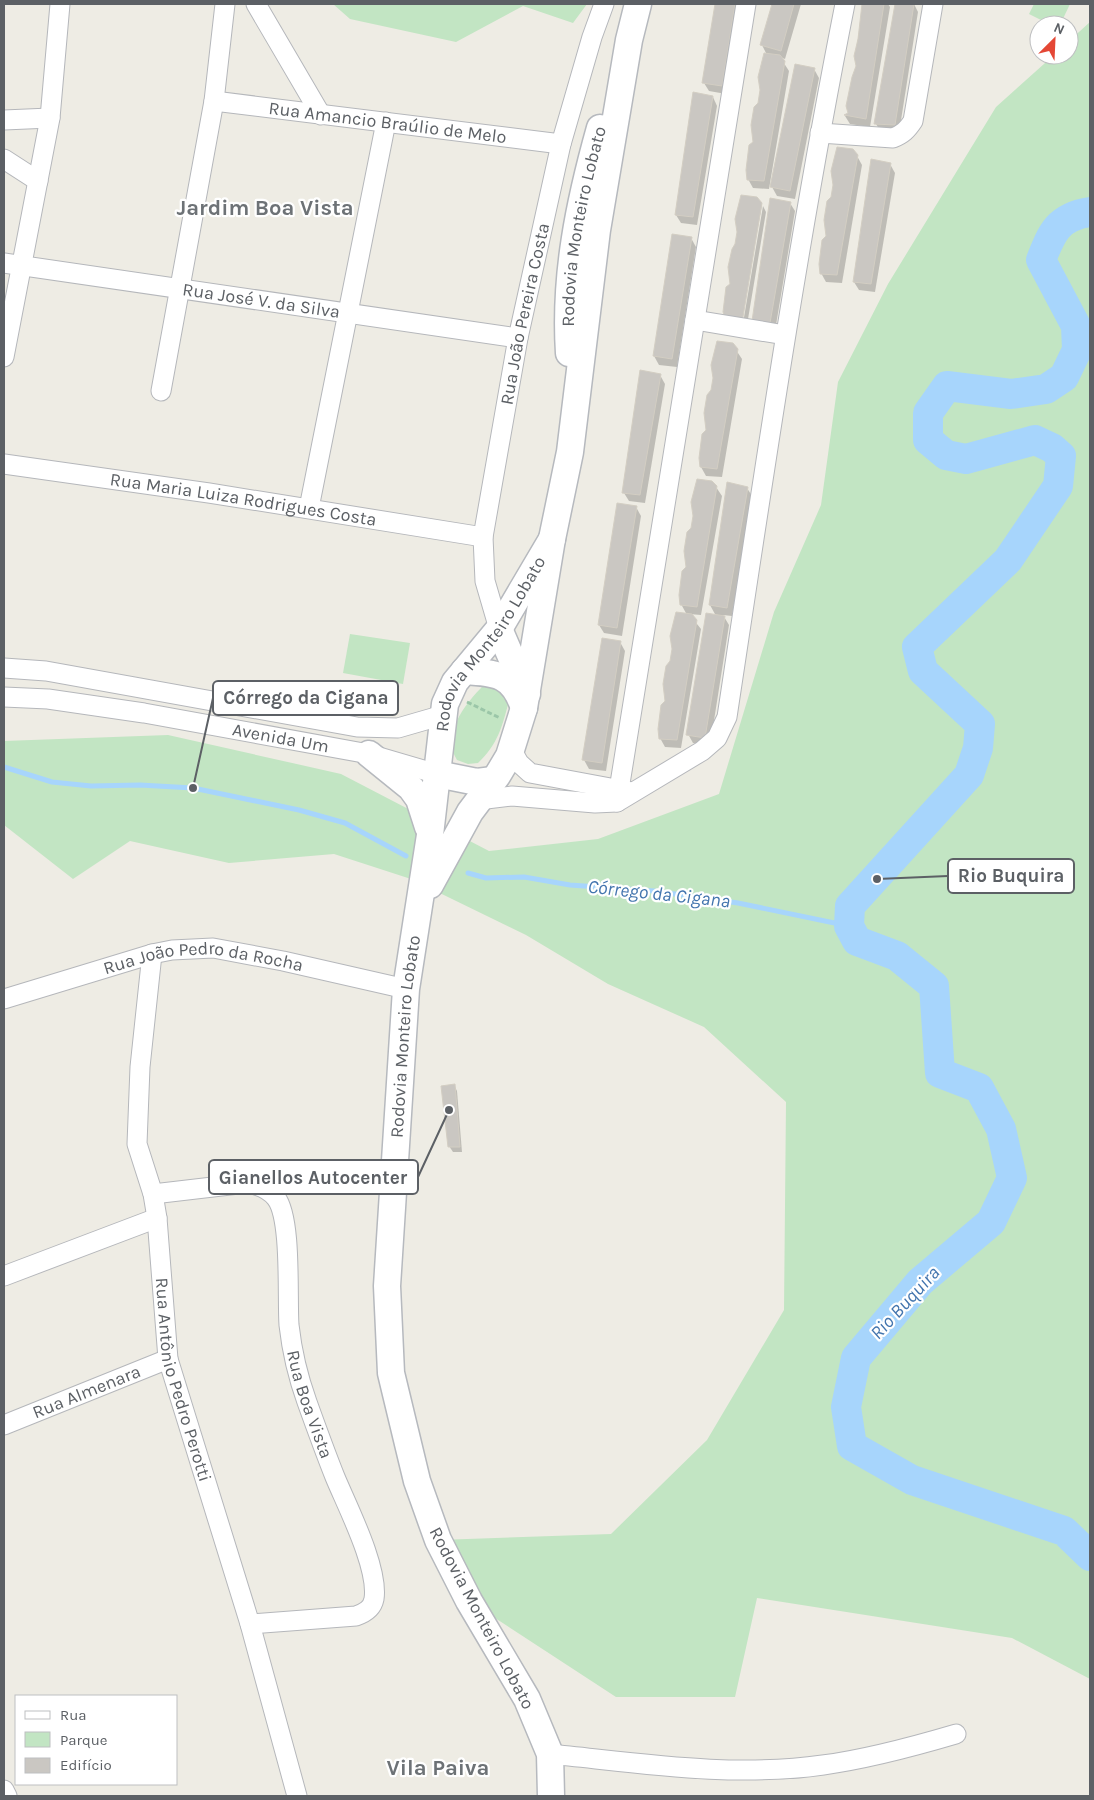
<svg xmlns="http://www.w3.org/2000/svg" width="1094" height="1800" font-family="Karla,sans-serif">
<style>
.green{fill:#c2e5c3}
.shadow{fill:#0003}
.lines{fill:none;stroke-linecap:round;stroke-linejoin:round}
.stream{stroke:#a7d5fc;stroke-width:5}
.river{stroke:#a7d5fc;stroke-width:30}
.building{fill:#cac7c2;stroke:#d3cec3}
.street-casing{stroke:#b5b7bb;stroke-width:21}
.secondary-casing{stroke:#b6b9be;stroke-width:29}
.path{stroke:#9bc6a8;stroke-width:3;stroke-dasharray:5 2.5;stroke-linecap:butt}
.street{stroke:#fff;stroke-width:19}
.secondary{stroke:#fff;stroke-width:26}
.labels{text-anchor:middle;dominant-baseline:central;stroke-width:4.5;stroke-linejoin:round;paint-order:stroke}
.street-label{font-size:18px;fill:#5c6065;stroke:#fff}
.water-label{font-size:19px;font-style:italic;fill:#4375ae;stroke:#fff}
.district-label{font-size:22px;font-weight:bold;fill:#6d7276;stroke:#fff}
.leader{fill:none;stroke:#5c6065;stroke-width:2}
.callout-dot{fill:#5c6065;stroke:#fff;stroke-width:2}
.callout{fill:#fff;stroke:#5c6065;stroke-width:2}
.callout-label{font-size:19px;text-anchor:middle;font-weight:bold;fill:#5c6065}
</style>
<rect width="100%" height="100%" fill="#eeece4"/>
<!-- green -->
<g class="green">
<path d="M333,4H587L573,23L523,6L456,42L350,19Z"/>
<path d="M1034,4H1070L1060,25H1051L1029,14Z"/>
<path d="M1090,22V1679L1012,1638L757,1598L735,1697H616L469,1601L438,1540L611,1534L707,1440L784,1310L786,1102L704,1027L608,984L526,935L411,879L334,854L229,863L130,841L73,879L4,825V741L168,735L341,774L489,851L598,839L719,794L774,612L821,505L838,382L888,284L996,107L1054,55H1069V41Z"/>
<path d="M350,634L410,643L403,684L343,673Z"/>
<path d="M488,681H497L509,701C502,727 498,744 478,763L468,764L457,760C440,732 469,699 488,681Z"/>
</g>
<!-- shadow -->
<g class="shadow">
<path d="M716,4H740L726,94L709,91L704,83Z"/>
<path d="M773,4H801L785,59L780,57L789,71L769,189L753,188L748,179L767,55L762,45Z"/>
<path d="M864,4H888L890,7L870,127L850,124L845,116L849,113L857,66L855,56Z"/>
<path d="M896,4H914L918,12L899,133L881,132L876,124Z"/>
<path d="M814,69L819,78L795,199L777,196L772,187Z"/>
<path d="M713,97L717,106L697,225L681,223L676,215Z"/>
<path d="M857,156L862,165L842,283L826,282L821,273L827,237Z"/>
<path d="M890,164L895,173L875,292L859,290L854,282Z"/>
<path d="M742,196L756,198L762,205L739,329H742L763,206L766,212L746,331L731,330L726,321L724,312L727,288L732,284L730,267L733,249L737,245L739,232L737,219Z"/>
<path d="M790,203L795,211L775,331L754,321Z"/>
<path d="M691,238L696,247L677,367L659,365L654,356Z"/>
<path d="M736,350L742,359L722,477L706,476L701,467L703,434L707,431L712,391Z"/>
<path d="M660,375L665,384L645,503L629,501L624,493Z"/>
<path d="M716,487L722,496L701,615L689,614L701,629L681,748L665,747L660,738L671,662L687,615L681,604L687,568Z"/>
<path d="M747,488L752,496L732,616L723,615L729,625L710,746L693,743L688,734L716,616L710,605Z"/>
<path d="M636,507L641,516L622,636L604,633L599,625Z"/>
<path d="M620,642L625,651L606,771L589,769L584,760Z"/>
<path d="M454,1085L457,1091L462,1152H453L449,1146Z"/>
</g>
<g class="lines">
<!-- stream -->
<g class="stream">
<path d="M4,767L52,782L91,786L140,785L193,788L299,810L345,823L406,856"/>
<path d="M468,873L486,878L524,877L570,885L654,891L738,903L849,926"/>
</g>
<!-- river -->
<path class="river" d="M1090,212C1058,217 1052,232 1041,260L1076,326L1077,350L1064,377L1046,389L1011,394L947,386L928,413V440L946,455L966,459L1035,440L1052,448L1061,456L1058,486L1008,560L917,647L923,671L980,724L978,748L969,775L850,906L849,926L857,941L897,956L934,986L940,1073L979,1088L1001,1129L1012,1178L991,1222L920,1282L856,1358L846,1407L852,1446L912,1480L1064,1531L1090,1556"/>
</g>
<!-- building -->
<g class="building">
<path d="M715,4H735L722,86L702,83Z"/>
<path d="M772,4H794L781,51L760,45Z"/>
<path d="M862,4H884L866,119L844,115L848,113L846,106L852,77L856,66L854,56L858,39Z"/>
<path d="M895,4H914L895,125L874,124Z"/>
<path d="M764,53L780,55L785,61L764,181L747,180L746,170L749,145L753,142L751,125L754,107L758,103L760,90L758,77Z"/>
<path d="M795,64L815,68L790,191L770,187Z"/>
<path d="M693,92L713,96L693,217L675,215Z"/>
<path d="M837,147L853,149L858,155L837,275L820,274L819,264L822,240L826,236L824,220L827,201L831,197L833,185L831,171Z"/>
<path d="M871,159L891,163L871,284L853,282Z"/>
<path d="M741,195L757,197L762,203L742,323L725,317L723,312L726,287L730,284L728,267L732,249L735,244L737,232L735,219Z"/>
<path d="M770,198L791,202L770,323L752,321Z"/>
<path d="M672,234L692,237L672,359L653,356Z"/>
<path d="M717,341L733,343L738,349L717,469L700,467L699,458L702,434L706,430L704,413L707,395L711,390L713,378L711,365Z"/>
<path d="M640,370L661,374L640,495L622,493Z"/>
<path d="M697,479L712,481L717,486L697,607L680,605L679,595L682,571L686,567L684,551L687,532L691,528L693,516L691,502Z"/>
<path d="M727,482L748,487L727,608L709,605Z"/>
<path d="M617,503L637,506L617,628L598,625Z"/>
<path d="M676,612L692,614L697,620L677,740L659,739L658,729L661,705L665,701L663,684L666,666L670,661L672,649L670,636Z"/>
<path d="M706,613L725,616L705,738L686,735Z"/>
<path d="M602,638L621,641L602,763L582,760Z"/>
<path d="M455,1084L460,1147H448L441,1086Z"/>
</g>
<g class="lines">
<defs>
<g id="street">
<path d="M256,4L321,115"/>
<path id="s1" d="M214,101L561,144"/>
<path d="M4,120L50,118"/>
<path d="M820,133L893,138C903,134 907,130 913,121L933,4"/>
<path d="M4,159L38,181"/>
<path id="s2" d="M4,263L518,338"/>
<path d="M695,320L785,335"/>
<path d="M4,357L50,118L60,4"/>
<path d="M161,391L214,101L225,4"/>
<path id="s3" d="M4,464L209,493L483,537"/>
<path d="M309,508L386,122"/>
<path id="s4" d="M499,629L485,581L483,537L518,338L561,144L592,37L604,4"/>
<path d="M4,668L46,671L357,727L398,728L443,715"/>
<path id="s5" d="M4,697L48,699L144,713L369,754L437,774"/>
<path d="M511,749L519,763L530,773L632,792"/>
<path d="M478,800L512,796L595,803L617,802L702,751L717,738L727,717C763,479 798,240 845,4"/>
<path d="M617,802L746,4"/>
<path id="s6" d="M152,954L140,1067L137,1144L153,1194L157,1218L168,1359L250,1624L297,1796"/>
<path id="s7" d="M4,999L152,954L172,950L213,948L283,961L406,989"/>
<path id="s8" d="M153,1194L247,1183C258,1185 269,1189 276,1198C292,1218 287,1298 289,1325C292,1352 298,1377 307,1402C316,1427 325,1452 335,1477C347,1506 379,1568 374,1599C372,1609 365,1613 356,1616L250,1624"/>
<path d="M4,1276L157,1218"/>
<path id="s9" d="M4,1425L168,1359"/>
<path d="M550,1754C640,1763 733,1778 823,1765C868,1759 912,1747 956,1734"/>
<path d="M4,1790L7,1796"/>
</g>
<g id="secondary">
<path id="s10" d="M569,353C564,275 579,203 600,128"/>
<path d="M499,629L527,694"/>
<path d="M464,671C497,673 513,674 524,708"/>
<path d="M369,754L411,788L419,799L428,827"/>
<path d="M437,774L477,782L493,780"/>
<path d="M430,885L470,812L497,776L509,756L524,708L552,539L570,452L597,230L629,40L638,4"/>
<path id="s11" d="M551,1796L550,1754L527,1699L469,1601L438,1540L417,1481L391,1373L387,1286L406,989L430,835L445,704L455,682L499,629L552,539"/>
</g>
</defs>
<!-- street casing -->
<use href="#street" class="street-casing"/>
<!-- secondary casing -->
<use href="#secondary" class="secondary-casing"/>
<!-- path -->
<path class="path" d="M467,702L500,718"/>
<!-- street -->
<use href="#street" class="street"/>
<!-- secondary -->
<use href="#secondary" class="secondary"/>
</g>
<g class="labels">
<!-- street labels -->
<g class="street-label">
<text stroke="none"><textPath href="#s1" startOffset="175">Rua Amancio Braúlio de Melo</textPath></text>
<text stroke="none"><textPath href="#s10" startOffset="128">Rodovia Monteiro Lobato</textPath></text>
<text stroke="none"><textPath href="#s2" startOffset="260">Rua José V. da Silva</textPath></text>
<text stroke="none"><textPath href="#s4" startOffset="321">Rua João Pereira Costa</textPath></text>
<text stroke="none"><textPath href="#s3" startOffset="242">Rua Maria Luiza Rodrigues Costa</textPath></text>
<text stroke="none"><textPath href="#s11" startOffset="1204">Rodovia Monteiro Lobato</textPath></text>
<text stroke="none"><textPath href="#s5" startOffset="280">Avenida Um</textPath></text>
<text stroke="none"><textPath href="#s7" startOffset="206">Rua João Pedro da Rocha</textPath></text>
<text stroke="none"><textPath href="#s11" startOffset="795">Rodovia Monteiro Lobato</textPath></text>
<text stroke="none"><textPath href="#s6" startOffset="432">Rua Antônio Pedro Perotti</textPath></text>
<text stroke="none"><textPath href="#s9" startOffset="89">Rua Almenara</textPath></text>
<text stroke="none"><textPath href="#s8" startOffset="339">Rua Boa Vista</textPath></text>
<text transform="translate(482 1618) rotate(62)">Rodovia Monteiro Lobato</text>
</g>
<!-- water labels -->
<g class="water-label">
<text transform="translate(659 894) rotate(6)">Córrego da Cigana</text>
<text transform="translate(905 1303) rotate(-47)">Rio Buquira</text>
</g>
<!-- district labels -->
<g class="district-label">
<text x="265" y="208">Jardim Boa Vista</text>
<text x="438" y="1768">Vila Paiva</text>
</g>
</g>
<!-- callouts -->
<path class="leader" d="M193 788L213 698M877 879L948 876M449 1110L418 1177"/>
<g class="callout-dot">
<circle cx="193" cy="788" r="5"/>
<circle cx="877" cy="879" r="5"/>
<circle cx="449" cy="1110" r="5"/>
</g>
<g class="callout">
<rect x="213" y="681" width="185" height="34" rx="5"/>
<rect x="948" y="859" width="126" height="34" rx="5"/>
<rect x="209" y="1160" width="209" height="34" rx="5"/>
</g>
<g class="callout-label">
<text x="306" y="704">Córrego da Cigana</text>
<text x="1011" y="882">Rio Buquira</text>
<text x="313" y="1184">Gianellos Autocenter</text>
</g>
<!-- border -->
<rect width="1094" height="1800" fill="none" stroke="#5c6065" stroke-width="10"/>
<!-- legend -->
<rect x="15" y="1695" width="162" height="90" fill="#ffffff" stroke="#bebfc1"/>
<rect x="25" y="1711" width="25" height="8" fill="#ffffff" stroke="#bebfc1"/>
<text x="60" y="1720" font-size="15" fill="#5c6065">Rua</text>
<rect x="25" y="1732" width="25" height="15" fill="#c2e5c3" stroke="#bebfc1"/>
<text x="60" y="1745" font-size="15" fill="#5c6065">Parque</text>
<rect x="25" y="1758" width="25" height="15" fill="#cac7c2" stroke="#bebfc1"/>
<text x="60" y="1770" font-size="15" fill="#5c6065">Edifício</text>
<!-- north arrow -->
<g transform="translate(1054 40) rotate(24)"><circle r="24" fill="#ffffff" stroke="#bebfc1"/>
<path d="M0-4L9 19L0 12L-9 19Z" fill="#e44735"/>
<text y="-8" font-size="14" font-weight="bold" text-anchor="middle" fill="#5c6065">N</text>
</g>
</svg>
